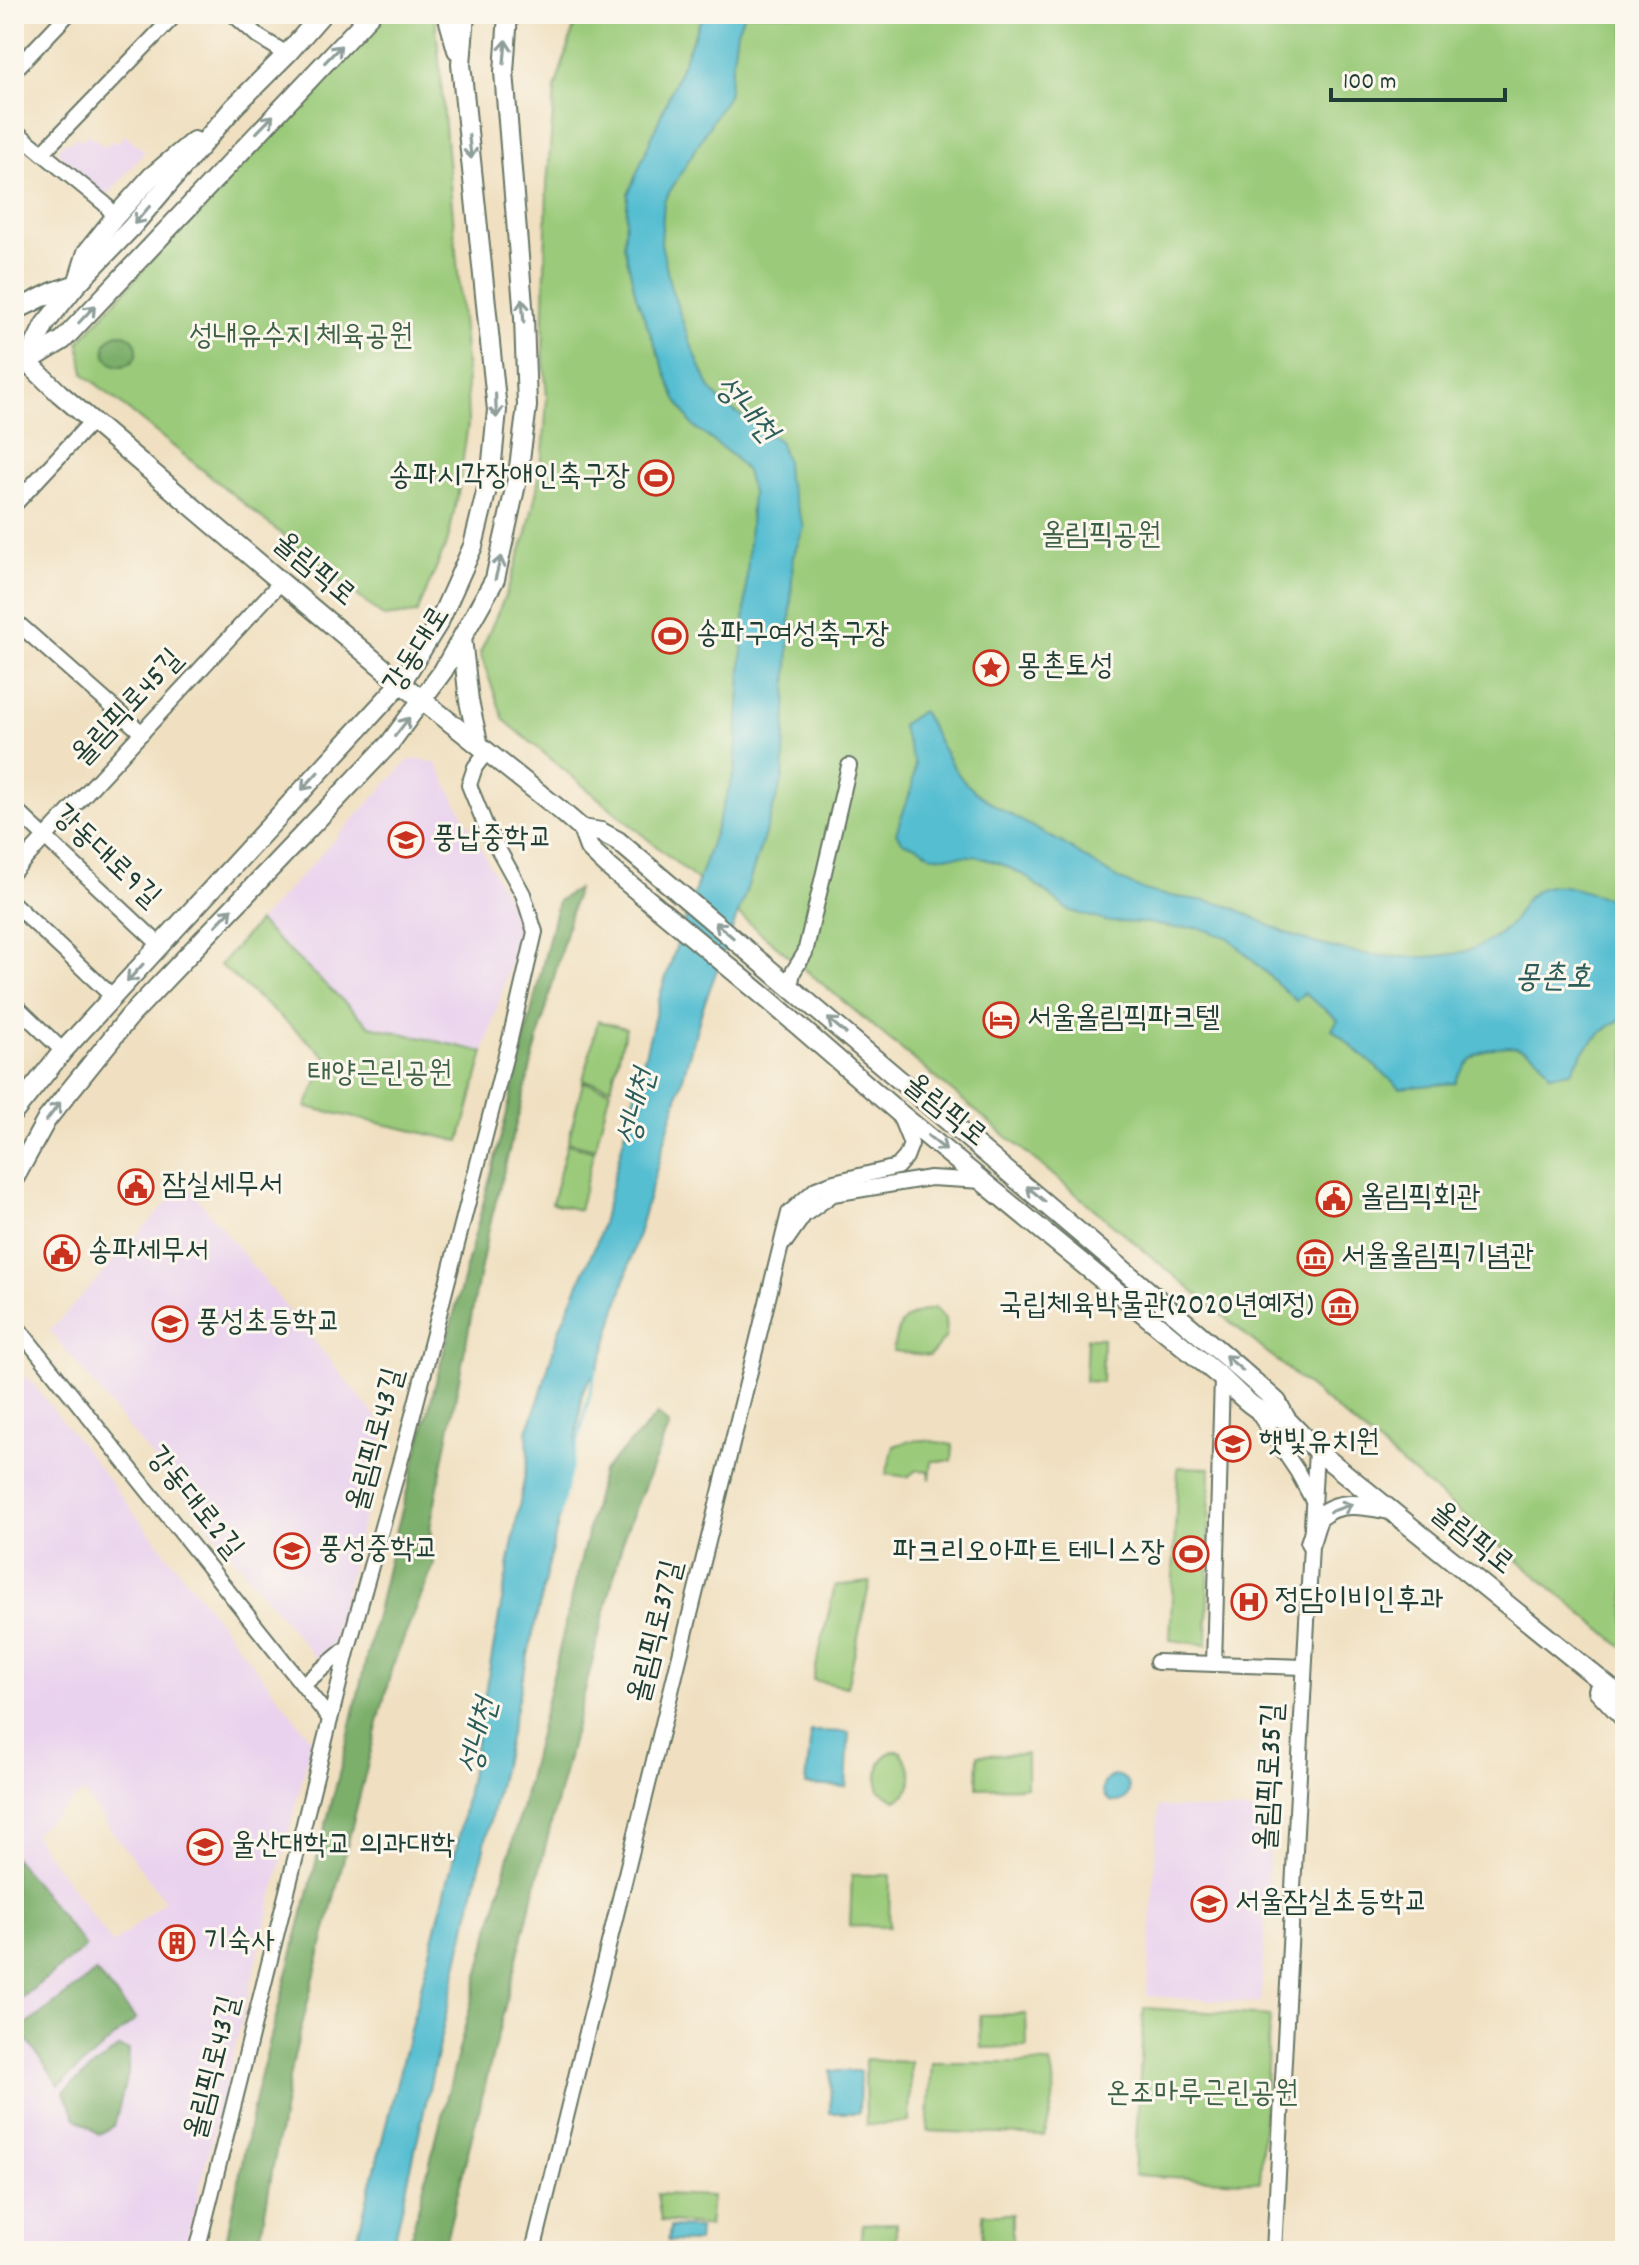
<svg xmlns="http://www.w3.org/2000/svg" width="1639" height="2265" font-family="Dekko,'Poor Story',sans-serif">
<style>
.built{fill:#e9d2ee;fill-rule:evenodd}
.green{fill:#9bcb7a;stroke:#5d8457;stroke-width:2}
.forest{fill:#7caf6a;stroke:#4e764f;stroke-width:2}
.water{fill:#54bed1;stroke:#3a7e82;stroke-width:2}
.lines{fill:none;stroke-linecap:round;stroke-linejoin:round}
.stream{stroke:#54bed1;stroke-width:3}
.minor-casing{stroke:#687665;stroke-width:18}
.major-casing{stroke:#687665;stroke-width:22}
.minor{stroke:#fff;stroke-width:14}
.major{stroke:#fff;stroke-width:18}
.oneway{stroke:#8f9e9a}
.labels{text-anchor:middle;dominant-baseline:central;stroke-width:6;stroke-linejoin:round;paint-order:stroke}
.park-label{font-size:30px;fill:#3e6046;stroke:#fbf7ec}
.poi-label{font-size:30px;fill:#1f3d34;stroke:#fbf7ec;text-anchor:start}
.street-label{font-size:30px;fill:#1f3d34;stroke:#fbf7ec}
.water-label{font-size:32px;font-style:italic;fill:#2c5d5b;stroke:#fbf7ec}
</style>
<rect width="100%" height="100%" fill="#fbf7ec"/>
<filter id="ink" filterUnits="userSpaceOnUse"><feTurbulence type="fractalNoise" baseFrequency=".0125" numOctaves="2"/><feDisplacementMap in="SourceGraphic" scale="16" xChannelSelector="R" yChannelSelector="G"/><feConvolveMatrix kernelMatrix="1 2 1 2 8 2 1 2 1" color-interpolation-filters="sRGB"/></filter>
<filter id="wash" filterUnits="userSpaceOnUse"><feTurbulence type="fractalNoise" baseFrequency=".006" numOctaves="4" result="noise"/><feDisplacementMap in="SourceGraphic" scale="32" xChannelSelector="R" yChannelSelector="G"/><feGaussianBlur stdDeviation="1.8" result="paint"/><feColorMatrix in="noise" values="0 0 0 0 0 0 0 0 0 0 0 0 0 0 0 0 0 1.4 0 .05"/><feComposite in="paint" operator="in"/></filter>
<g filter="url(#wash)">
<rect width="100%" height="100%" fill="#f0e0c1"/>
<!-- built -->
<g class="built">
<path d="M87,134L106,147L111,141L118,143L124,135L145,151L106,197L58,153L62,143L71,142L76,137L82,141Z"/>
<path d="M419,759L436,763L517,917V940L484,1052L370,1026L258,922L408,761Z"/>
<path d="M185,1183L385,1428L333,1644L316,1659L50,1331Z"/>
<path d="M14,1370L31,1381L312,1740L184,2251H14ZM83,1793L165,1901L113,1944L33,1834Z"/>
<path d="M1158,1807L1271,1812L1261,2003L1147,1996Z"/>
</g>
<!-- green -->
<g class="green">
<path d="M386,14H435L466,363L468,424L458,493L448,540L417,613L384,617L84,374L79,342L228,175Z"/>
<path d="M578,14H1625V1649L504,720L480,653L506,594L527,533L537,489L544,443L547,397L543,350L547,185L555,89Z"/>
<path d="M258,922L370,1026L484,1052L460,1141L306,1107L328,1058L220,965Z"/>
<path d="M598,1021L626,1028L611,1087L583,1080Z"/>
<path d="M583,1082L610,1090L595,1149L568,1142Z"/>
<path d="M567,1144L594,1151L579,1210L552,1203Z"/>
<path d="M935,1308L945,1319L946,1337L930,1356L893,1351C897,1321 906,1314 935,1308Z"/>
<path d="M1087,1338H1103L1102,1382L1085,1381Z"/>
<path d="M925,1440L953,1445L952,1461H932L930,1480L929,1471L917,1470L907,1477L886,1474L894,1446L908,1441Z"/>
<path d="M1178,1467L1210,1468L1207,1645L1170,1640Z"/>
<path d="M870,1582L847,1687L813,1680L835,1586Z"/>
<path d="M893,1751H900C913,1767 918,1789 896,1800L878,1790C878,1773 876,1760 893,1751Z"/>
<path d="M1027,1754V1787L977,1788L978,1755Z"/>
<path d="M852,1875H890L889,1927L850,1926Z"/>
<path d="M1144,2008L1270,2016L1260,2182L1134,2175Z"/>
<path d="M1026,2014L1027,2047L981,2048L980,2015Z"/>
<path d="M865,2060L911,2062L909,2122L866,2125Z"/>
<path d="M932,2063H1050C1057,2090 1053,2110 1044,2136L927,2131Z"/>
<path d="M657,2194L712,2196L709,2226L661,2221Z"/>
<path d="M983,2214H1012V2251H982Z"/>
<path d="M896,2223V2251H860L862,2224Z"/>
</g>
<!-- forest -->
<g class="forest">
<circle cx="121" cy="350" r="16"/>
<path d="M577,889L487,1236L430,1528L434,1565L392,1667L290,2073L258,2251H224L256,2094L345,1751L389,1559L505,1121L558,901Z"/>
<path d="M658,1414L669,1426L624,1536L443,2251H407L518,1821L602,1472Z"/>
<path d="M14,1857L86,1947L14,2004Z"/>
<path d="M96,1972L136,2019L59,2085L20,2030Z"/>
<path d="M119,2047L129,2050L128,2073L114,2126L99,2134L76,2118L64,2091Z"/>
</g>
<!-- water -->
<g class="water">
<path d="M703,14H744L737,31L728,95L664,201L661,243L670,285L689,340L709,387L722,403L779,441L786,460L787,478L804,527L793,557L783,778L745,895L703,1007L604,1353L597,1369L583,1390L575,1449L392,2251H354L458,1841L528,1458L527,1431L539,1399L559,1330L598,1239L661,992L735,771L752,492L746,471L733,456L693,426L675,397L636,296L624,245L628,194Z"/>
<path d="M922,711C935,733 946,759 962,779C980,801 1037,829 1064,844C1091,861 1117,882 1148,891C1176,900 1204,897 1231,907C1246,913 1260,921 1275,928C1326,952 1391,962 1447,955C1470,952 1495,941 1511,923C1522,910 1524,894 1542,888C1570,878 1596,902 1625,898V1017C1601,1029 1584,1047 1572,1071L1550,1075C1536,1041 1494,1038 1469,1061C1462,1067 1459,1075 1455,1083L1400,1088L1332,1029L1338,1020L1304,993L1296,1001L1229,938L1197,927L1174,928L1147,923L1109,922L1068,910L1024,875L1001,864L975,856H933L917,846L904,843L896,833L912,787L915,764L901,725Z"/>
<path d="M811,1731L849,1732L846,1787L806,1785Z"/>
<circle cx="1116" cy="1789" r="13"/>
<path d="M831,2071H860L859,2113H830Z"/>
<path d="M670,2227L699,2228L698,2242L668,2241Z"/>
</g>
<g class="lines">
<!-- stream -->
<path class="stream" d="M559,1516L596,1369"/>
</g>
</g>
<g filter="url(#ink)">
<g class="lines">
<defs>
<g id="minor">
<path d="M233,14L259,37L287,54"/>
<path d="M14,71L68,14"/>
<path d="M14,130L105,204L115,217"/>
<path d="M42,153L176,14"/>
<path d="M14,376L27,362"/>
<path d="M14,505L93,420"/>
<path d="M14,620L142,733"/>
<path d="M14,808L160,945"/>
<path d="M14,871L281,582"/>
<path d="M14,904L113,997"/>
<path d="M790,987L793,972L805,953L849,766"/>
<path d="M14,1004L63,1051"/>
<path d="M785,1242L804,1215L833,1194L930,1178L984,1181"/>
<path d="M14,1323L330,1719"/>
<path d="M1256,1410L1297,1471L1311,1497"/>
<path d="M1157,1662L1304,1667"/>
<path d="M1214,1664L1222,1378"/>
<path d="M304,1684L347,1648"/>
<path d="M197,2251L348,1648L408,1434L510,1039L535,932L523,894L487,829L469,785L475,767L488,750"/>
<path d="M533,2251L789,1213L816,1189L834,1182L897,1167L906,1157L911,1144L898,1112"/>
<path d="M1274,2251L1316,1450"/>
</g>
<g id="major">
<path d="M447,14L457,50"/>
<path d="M14,311L53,292L77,284L87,252L115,217L151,177L194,141"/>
<path d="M14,349L59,393L281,582L401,683L560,810L582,829L589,848L611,869L771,1002L898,1112L1222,1378C1244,1399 1255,1414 1286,1419"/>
<path d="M27,361L45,324L77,284L131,228L234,107L287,54L322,14"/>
<path d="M27,362L63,340L371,14"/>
<path d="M462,638L469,701L478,742"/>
<path d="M582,829L601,832L618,841L1233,1363L1277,1402L1286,1419L1316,1450L1625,1700"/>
<path d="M14,1112L63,1051L401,683L439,622L473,546L491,472L497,410L461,64L465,14"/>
<path d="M14,1179L47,1119L130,1016L390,743L443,671L495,579L518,475L527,406L524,318L504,72L508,14"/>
<path d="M1310,1543C1313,1536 1315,1524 1319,1518C1337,1498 1368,1506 1390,1510"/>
<path d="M1598,1690L1625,1719"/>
</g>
</defs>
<!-- minor casing -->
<use href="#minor" class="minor-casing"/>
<!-- major casing -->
<use href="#major" class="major-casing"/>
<!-- minor -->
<use href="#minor" class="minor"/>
<!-- major -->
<use href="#major" class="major"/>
</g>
<!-- one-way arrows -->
<defs><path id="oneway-shaft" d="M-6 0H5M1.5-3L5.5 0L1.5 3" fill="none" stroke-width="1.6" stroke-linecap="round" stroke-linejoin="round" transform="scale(2)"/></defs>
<g class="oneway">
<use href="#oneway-shaft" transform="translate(505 52) rotate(-85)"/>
<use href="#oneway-shaft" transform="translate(333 54) rotate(-46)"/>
<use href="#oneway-shaft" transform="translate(265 124) rotate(-46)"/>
<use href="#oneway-shaft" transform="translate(470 147) rotate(84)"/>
<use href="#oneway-shaft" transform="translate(142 215) rotate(131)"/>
<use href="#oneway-shaft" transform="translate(523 311) rotate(-94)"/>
<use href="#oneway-shaft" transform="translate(87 314) rotate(-47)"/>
<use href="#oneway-shaft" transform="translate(496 406) rotate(88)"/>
<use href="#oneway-shaft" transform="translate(498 568) rotate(-76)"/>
<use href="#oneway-shaft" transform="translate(402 727) rotate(-52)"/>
<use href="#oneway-shaft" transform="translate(310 781) rotate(132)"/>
<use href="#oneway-shaft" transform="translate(224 917) rotate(-46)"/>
<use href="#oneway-shaft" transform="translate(724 930) rotate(-140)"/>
<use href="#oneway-shaft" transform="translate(135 973) rotate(132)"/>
<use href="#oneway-shaft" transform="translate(837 1026) rotate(-140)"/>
<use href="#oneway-shaft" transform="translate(53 1112) rotate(-53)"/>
<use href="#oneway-shaft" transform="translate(937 1143) rotate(39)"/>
<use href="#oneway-shaft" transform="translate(1036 1194) rotate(-140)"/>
<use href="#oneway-shaft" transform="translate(1234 1363) rotate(-139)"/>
<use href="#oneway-shaft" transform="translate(1341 1508) rotate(-19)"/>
</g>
</g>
<!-- icons -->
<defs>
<symbol id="stadium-ring" viewBox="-11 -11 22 22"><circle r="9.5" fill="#fbf7ec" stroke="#c8321e" stroke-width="1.5"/><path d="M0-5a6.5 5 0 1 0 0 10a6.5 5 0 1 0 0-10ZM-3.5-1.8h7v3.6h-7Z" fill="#c8321e"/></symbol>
<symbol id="sight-ring" viewBox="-11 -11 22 22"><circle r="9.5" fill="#fbf7ec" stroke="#c8321e" stroke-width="1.5"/><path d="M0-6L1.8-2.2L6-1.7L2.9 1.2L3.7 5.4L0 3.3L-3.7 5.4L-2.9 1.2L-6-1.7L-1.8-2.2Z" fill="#c8321e"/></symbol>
<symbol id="school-ring" viewBox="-11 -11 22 22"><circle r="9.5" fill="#fbf7ec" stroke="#c8321e" stroke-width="1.5"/><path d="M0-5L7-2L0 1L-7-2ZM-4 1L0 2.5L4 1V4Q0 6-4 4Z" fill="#c8321e"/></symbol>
<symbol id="hotel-ring" viewBox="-11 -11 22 22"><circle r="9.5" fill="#fbf7ec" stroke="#c8321e" stroke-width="1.5"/><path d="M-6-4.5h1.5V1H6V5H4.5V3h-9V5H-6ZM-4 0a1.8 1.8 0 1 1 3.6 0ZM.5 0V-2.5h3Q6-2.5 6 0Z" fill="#c8321e"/></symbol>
<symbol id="civic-ring" viewBox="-11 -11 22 22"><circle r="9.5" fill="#fbf7ec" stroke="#c8321e" stroke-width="1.5"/><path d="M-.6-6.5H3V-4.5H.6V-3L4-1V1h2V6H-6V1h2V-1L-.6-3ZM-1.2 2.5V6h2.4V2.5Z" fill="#c8321e"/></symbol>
<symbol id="museum-ring" viewBox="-11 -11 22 22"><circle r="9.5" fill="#fbf7ec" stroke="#c8321e" stroke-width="1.5"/><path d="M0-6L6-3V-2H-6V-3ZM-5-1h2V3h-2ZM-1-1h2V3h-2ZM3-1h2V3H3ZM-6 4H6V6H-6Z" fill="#c8321e"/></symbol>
<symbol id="hospital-ring" viewBox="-11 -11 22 22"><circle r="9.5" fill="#fbf7ec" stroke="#c8321e" stroke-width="1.5"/><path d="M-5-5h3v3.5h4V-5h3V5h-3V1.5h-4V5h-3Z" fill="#c8321e"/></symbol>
<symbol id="university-ring" viewBox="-11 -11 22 22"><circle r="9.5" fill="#fbf7ec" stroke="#c8321e" stroke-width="1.5"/><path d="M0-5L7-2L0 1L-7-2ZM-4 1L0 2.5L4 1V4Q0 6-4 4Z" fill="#c8321e"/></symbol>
<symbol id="building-ring" viewBox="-11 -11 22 22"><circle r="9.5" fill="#fbf7ec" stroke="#c8321e" stroke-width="1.5"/><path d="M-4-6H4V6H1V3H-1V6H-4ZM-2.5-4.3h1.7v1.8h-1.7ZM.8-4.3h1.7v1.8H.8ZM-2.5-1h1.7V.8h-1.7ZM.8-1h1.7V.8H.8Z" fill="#c8321e"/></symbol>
</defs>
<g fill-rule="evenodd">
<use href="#stadium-ring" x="636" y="458" width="40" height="40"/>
<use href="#stadium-ring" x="650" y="616" width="40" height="40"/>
<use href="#sight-ring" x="971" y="648" width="40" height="40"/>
<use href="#school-ring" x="386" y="820" width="40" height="40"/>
<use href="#hotel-ring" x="981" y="1000" width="40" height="40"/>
<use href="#civic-ring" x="116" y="1167" width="40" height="40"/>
<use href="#civic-ring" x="1314" y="1179" width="40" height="40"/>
<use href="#civic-ring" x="42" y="1233" width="40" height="40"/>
<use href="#museum-ring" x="1295" y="1238" width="40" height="40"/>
<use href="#museum-ring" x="1320" y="1287" width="40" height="40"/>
<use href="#school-ring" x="150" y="1304" width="40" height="40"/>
<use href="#school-ring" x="1213" y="1424" width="40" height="40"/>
<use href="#school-ring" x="272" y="1531" width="40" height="40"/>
<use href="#stadium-ring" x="1171" y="1534" width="40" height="40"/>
<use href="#hospital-ring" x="1229" y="1582" width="40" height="40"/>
<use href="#university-ring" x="185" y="1827" width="40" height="40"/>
<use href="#school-ring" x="1189" y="1884" width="40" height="40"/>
<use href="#building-ring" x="157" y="1923" width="40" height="40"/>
</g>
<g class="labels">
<!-- park labels -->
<g class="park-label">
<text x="301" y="338">성내유수지 체육공원</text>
<text x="1101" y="537">올림픽공원</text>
<text x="380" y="1075">태양근린공원</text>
<text x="1202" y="2095">온조마루근린공원</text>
</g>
<!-- poi labels -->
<g class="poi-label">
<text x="630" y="478" text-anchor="end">송파시각장애인축구장</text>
<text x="696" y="636">송파구여성축구장</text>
<text x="1017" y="668">몽촌토성</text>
<text x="432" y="840">풍납중학교</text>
<text x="1027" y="1020">서울올림픽파크텔</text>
<text x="162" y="1187">잠실세무서</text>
<text x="1360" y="1199">올림픽회관</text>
<text x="88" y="1253">송파세무서</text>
<text x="1341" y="1258">서울올림픽기념관</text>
<text x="1314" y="1307" text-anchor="end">국립체육박물관(2020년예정)</text>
<text x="196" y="1324">풍성초등학교</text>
<text x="1259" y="1444">햇빛유치원</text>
<text x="318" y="1551">풍성중학교</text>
<text x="1165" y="1554" text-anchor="end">파크리오아파트 테니스장</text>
<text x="1275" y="1602">정담이비인후과</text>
<text x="231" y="1847">울산대학교 의과대학</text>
<text x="1235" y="1904">서울잠실초등학교</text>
<text x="203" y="1943">기숙사</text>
</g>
<!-- street labels -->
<g class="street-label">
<text transform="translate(313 571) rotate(40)">올림픽로</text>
<text transform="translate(419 651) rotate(-58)">강동대로</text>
<text transform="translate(129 709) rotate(-47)">올림픽로45길</text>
<text transform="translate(105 858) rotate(43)">강동대로9길</text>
<text transform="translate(944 1112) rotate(39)">올림픽로</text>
<text transform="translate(378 1440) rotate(-75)">올림픽로43길</text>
<text transform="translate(193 1504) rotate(51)">강동대로2길</text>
<text transform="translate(1471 1540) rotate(39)">올림픽로</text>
<text transform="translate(658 1632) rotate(-76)">올림픽로37길</text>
<text transform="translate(1272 1777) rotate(-87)">올림픽로35길</text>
<text transform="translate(215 2068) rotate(-76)">올림픽로43길</text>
</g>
<!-- water labels -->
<g class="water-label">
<text transform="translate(744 411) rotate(48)">성내천</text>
<text x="1553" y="980">몽촌호</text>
<text transform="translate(639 1108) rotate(-76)">성내천</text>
<text transform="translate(481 1737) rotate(-76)">성내천</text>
</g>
</g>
<!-- margin -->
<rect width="1639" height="2265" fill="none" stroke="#fbf7ec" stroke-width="48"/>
<!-- scale -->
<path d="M1331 88v12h174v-12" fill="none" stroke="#1f3d34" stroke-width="4"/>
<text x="1343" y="88" font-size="24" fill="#1f3d34" stroke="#fbf7ec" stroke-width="6" paint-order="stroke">100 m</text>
</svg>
